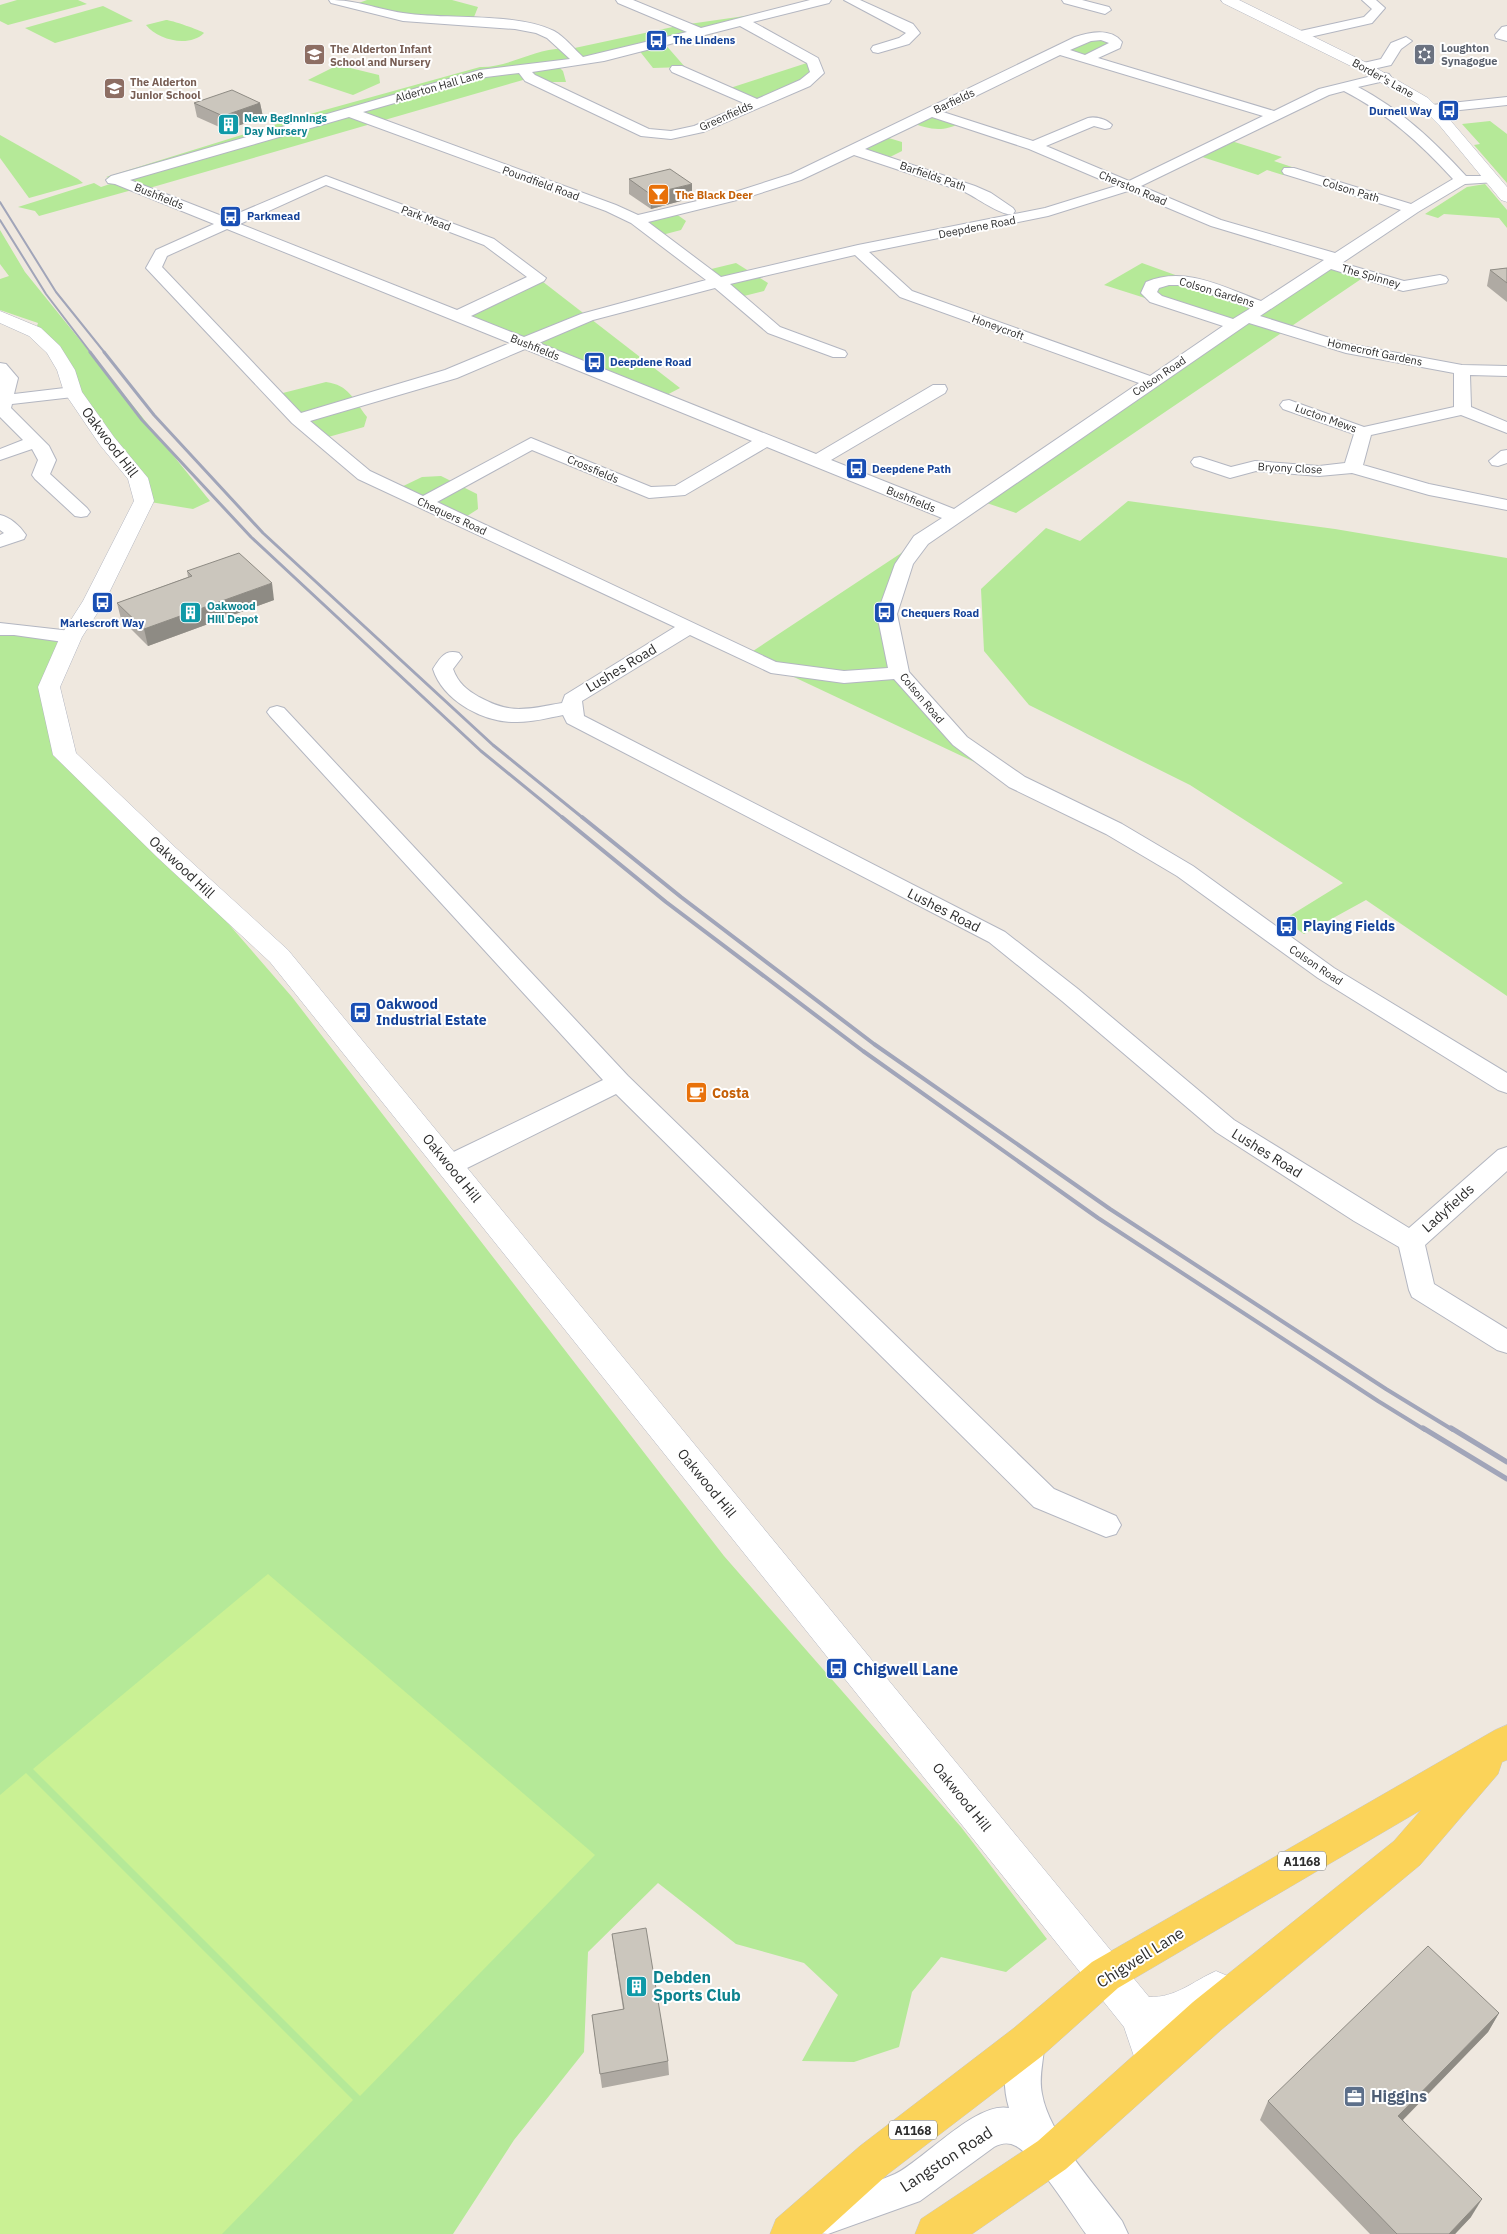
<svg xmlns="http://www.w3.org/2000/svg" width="1507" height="2234" font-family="'IBM Plex Sans',sans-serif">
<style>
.green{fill:#b5e998}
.pitch{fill:#caf194}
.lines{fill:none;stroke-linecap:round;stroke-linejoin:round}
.minor-casing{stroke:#b3b6c1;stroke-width:2}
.tertiary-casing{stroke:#b3b6c1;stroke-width:1}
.primary-casing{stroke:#c8c8c8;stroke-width:1}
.minor{fill:#fff;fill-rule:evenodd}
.tertiary{fill:#fff;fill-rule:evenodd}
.primary{fill:#fbd359;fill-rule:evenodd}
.rail-far3{stroke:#a1a5b9;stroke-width:2}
.rail-far2{stroke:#a1a5b9;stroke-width:3}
.rail-far1{stroke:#a1a5b9;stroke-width:4}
.rail{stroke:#a1a5b9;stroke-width:5}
.wall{fill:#afaaa3}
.shaded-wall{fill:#8e8b84}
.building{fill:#cbc6bd;stroke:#8e8b84}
.labels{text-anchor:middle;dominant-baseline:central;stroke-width:4;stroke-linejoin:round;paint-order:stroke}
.far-transit-label{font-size:11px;font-weight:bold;fill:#164399;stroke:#fff;text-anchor:start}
.far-worship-label{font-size:11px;font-weight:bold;fill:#5b616d;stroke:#fff;text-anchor:start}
.far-education-label{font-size:11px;font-weight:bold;fill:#785e54;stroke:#fff;text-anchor:start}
.far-street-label{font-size:11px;fill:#2d2d2d;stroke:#fff}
.far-culture-label{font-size:11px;font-weight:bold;fill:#0d838f;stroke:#fff;text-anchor:start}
.far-food-label{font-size:11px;font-weight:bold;fill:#c56008;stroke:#fff;text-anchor:start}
.shield{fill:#fff;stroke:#6c6c6c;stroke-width:1}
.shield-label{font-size:12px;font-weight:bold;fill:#2d2d2d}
.street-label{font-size:14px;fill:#2d2d2d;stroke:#fff}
.transit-label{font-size:14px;font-weight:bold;fill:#164399;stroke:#fff;text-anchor:start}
.food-label{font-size:14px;font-weight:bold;fill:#c56008;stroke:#fff;text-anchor:start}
.near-transit-label{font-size:16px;font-weight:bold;fill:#164399;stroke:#fff;text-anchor:start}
.near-street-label{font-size:16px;fill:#2d2d2d;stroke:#fff}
.near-culture-label{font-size:16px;font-weight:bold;fill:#0d838f;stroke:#fff;text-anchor:start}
.near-service-label{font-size:16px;font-weight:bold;fill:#4e5e75;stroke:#fff;text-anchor:start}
</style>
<rect width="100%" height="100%" fill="#efe8df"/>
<!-- green -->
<g class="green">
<path d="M17,0H78L87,4L8,25L0,21V5Z"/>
<path d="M367,0H452L478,7L472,22L438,21L353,5Z"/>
<path d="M103,6L133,21L55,43L25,28Z"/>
<path d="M787,10L664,43L685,67L653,68L638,49L558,66L563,71L566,82H538L530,78L146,189L106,177L303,116L480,67C511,68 539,45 570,49L682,25Z"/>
<path d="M166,20C171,20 200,30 204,33C189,48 158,40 146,25Z"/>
<path d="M1088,36L1116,42L1086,59L1059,51Z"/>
<path d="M813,61L817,73L756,103L724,90Z"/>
<path d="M338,65L379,75L380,83L353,95L308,80Z"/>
<path d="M929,112L961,123C941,133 929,129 909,122Z"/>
<path d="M1490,121L1507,134V183L1474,145L1480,144L1462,124Z"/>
<path d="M0,135L78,179L83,183L29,198L0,158Z"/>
<path d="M882,136L902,142V151L884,160L854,150Z"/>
<path d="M1225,139L1282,157L1274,161L1295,168L1283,175L1267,170L1258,175L1196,155Z"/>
<path d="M94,183L101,187L113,183L132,190L39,216L35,211L18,207Z"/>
<path d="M1485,184L1507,210V228L1499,218L1444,214L1438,218L1425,214L1467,187Z"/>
<path d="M672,211L686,221L681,230L658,236L636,220Z"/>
<path d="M0,230L25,272L210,501L193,509L144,501L35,332L38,323L0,310V279L9,276L0,264Z"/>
<path d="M736,263L768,283L764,291L736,298L703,271Z"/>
<path d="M1142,263L1264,307L1331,264L1367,275L1016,513L978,500L1234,326L1156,299L1145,298L1104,285Z"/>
<path d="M538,278L680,388L661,398L458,316Z"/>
<path d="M326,382C349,385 353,399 367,417L364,427L321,439L275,395Z"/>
<path d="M441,476L477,494L478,509L461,520L395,490L422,477Z"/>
<path d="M1128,501L1335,529L1507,558V996L1366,900L1304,934L1283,920L1343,883L1190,785L1029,705L984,651L981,589L1046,528L1080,541Z"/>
<path d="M921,540L887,614L899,673L933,713L1017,782L747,655Z"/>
<path d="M0,629L71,637L49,687L65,755L167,853L292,997L724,1556L961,1827L1047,1939L1006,1972L941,1957L912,1992L899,2047L854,2062L802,2061L838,1995L804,1963L736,1944L658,1883L588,1952L584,2052L514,2140L453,2234H0Z"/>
</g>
<!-- pitch -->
<g class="pitch">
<path d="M268,1574L595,1855L360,2096L33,1769Z"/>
<path d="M26,1773L353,2100L222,2234H0V1795Z"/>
</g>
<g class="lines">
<defs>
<g id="minor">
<path d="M329,0C358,0 376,9 403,13C447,20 516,12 554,31C565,37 574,49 583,57L687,32L618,3L616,0H633L701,28L810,0H831L829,3L753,22L818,58L824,73L810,86L703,132L671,139L641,136L525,81L519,73L486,77L363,112L616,205L638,215L735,192L791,174L1075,37C1090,32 1111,28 1122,42L1120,48L1098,58L1274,111L1319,89L1384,73L1389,74L1391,77L1389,80L1358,87C1400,109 1434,141 1466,176H1496L1498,179L1496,182L1465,184L1418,212L1342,263L1404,281L1440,275L1446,277L1448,280L1446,283L1403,291L1331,269L1260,316L1349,344L1462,365L1507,366V376L1470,375L1471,407L1507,422V433L1461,415L1371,435L1363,465L1429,484L1507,500V510L1429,495L1352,473L1319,476L1256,471L1230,478L1194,466L1191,462L1194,458L1200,457L1231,467L1255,461L1319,466L1345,463L1354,434L1283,409L1280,405L1283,401L1289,400L1364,427L1454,407V373L1346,353L1249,323L928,544L913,564L897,614L909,672L967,737L1025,777L1122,824L1193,866L1334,968L1507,1073V1093L1498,1090L1318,978L1177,876L1106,834L1009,787L953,745L894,679L844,683L771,673L690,635L582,701L584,716L1005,932L1078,989L1234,1120L1409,1228L1498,1150L1507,1147V1171L1425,1245L1434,1284L1507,1329V1353L1497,1350L1412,1297L1409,1290L1399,1247L1354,1221L1216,1132L1062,1001L989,942L567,723L563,715C548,718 533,722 517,722C484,723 443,701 433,669C440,658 445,649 459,653L462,657L453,669C458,683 467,690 479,697C512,715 527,709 562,703L565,695L675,627L358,479L292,423L146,268L156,250L214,224L115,184L108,183L106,180L111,176L480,70L570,59L547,38L536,33L515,29L403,21L331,3ZM740,26L807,63L810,72L800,80L757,99L682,66H672L670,69L672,72L746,104L694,126L671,131L649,129L535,75L532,72L604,61ZM1101,40L1109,43L1085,55L1070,50L1091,41ZM1060,55L1263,116L1129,181L1046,146L1094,126L1105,129L1110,128L1112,125C1107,119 1095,116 1088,118L1033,141L943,112ZM1344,91C1387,113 1421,144 1453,179L1411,204L1294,168H1284L1282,171L1284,174L1401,210L1335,253L1221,220L1141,186L1329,95ZM349,117L606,211L631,223L706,280L581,314L524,337L471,316L544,281L546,278L494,239L326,176L227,218L130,180ZM932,117L1029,149L1116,186L1045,208L858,245L721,277L648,222L745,198L801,180L854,155L965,192C977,198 1003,217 1013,214L1015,211L1013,208L991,193L975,186L865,149ZM326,185L484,245L527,277L457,310L240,224ZM1128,191L1211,226L1324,260L1261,301C1225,288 1185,265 1146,282L1141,293L1150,302L1223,326L1150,376L912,291L869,252L1048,216ZM227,229L510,343L445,370L301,413L162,267L167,256ZM855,255L900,297L1139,383L954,509L831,460L945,393L947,389L945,385H933L816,454L539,343L593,320L715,288L768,333L833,357H845L847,354L845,351L780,327L730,284ZM1169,285H1185L1251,308L1233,319L1162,296L1157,292L1159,288ZM525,349L752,441L675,486L651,487L531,438L423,496L370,471L310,421L457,378ZM767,447L942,518L914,536L895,564L877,614L888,668L844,671L776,662L437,502L532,450L649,498L685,495Z"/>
<path d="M844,0H860L913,24L920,33L909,44L878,53L873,52L871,49L873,46L899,38L906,33Z"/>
<path d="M1062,0H1082L1109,7L1111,10L1105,14L1064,3Z"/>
<path d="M1362,0H1376L1385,8L1372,23L1301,39L1295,35L1296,32L1364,17L1372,9Z"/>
<path d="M1507,26V41L1496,38L1495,35L1502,27Z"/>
<path d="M1406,37L1412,41L1401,49L1391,65L1364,71L1357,67L1359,64L1381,59L1391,43Z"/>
<path d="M1507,97V105L1432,113L1425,109L1432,105Z"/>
<path d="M0,363L6,364L18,378L14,394L73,387L79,388L81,392L79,396L73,397L12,404L11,408L49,446L56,460L50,474L87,508L90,512L87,516L81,517L75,516L35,479L32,475L38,460L32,449L0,460V449L23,440L0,417Z"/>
<path d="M1507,450V463L1498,466L1492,465L1489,461L1501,451Z"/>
<path d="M0,515C10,517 20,526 26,535L24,539L0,547V535L4,533L0,530Z"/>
<path d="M0,623L71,631L78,633L81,637L78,641L71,643L14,635H0Z"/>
<path d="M277,706L284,708L628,1076L1054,1489L1116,1516L1121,1525L1116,1534L1106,1537L1034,1507L616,1094L459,1172L450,1174L441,1172L437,1165L441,1158L603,1080L270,716L267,712L270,708Z"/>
<path d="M1028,2024L1041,2029C1049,2051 1037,2070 1042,2094C1049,2135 1097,2187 1122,2221L1128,2234H1086C1071,2213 1036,2157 1016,2146C1009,2142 1001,2143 994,2147L920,2201L828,2234L805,2232L799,2219L805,2206C834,2194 866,2187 895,2174C924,2160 976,2101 1009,2108C1001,2082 1005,2054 1015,2029Z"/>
</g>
<g id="tertiary">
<path d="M1221,0H1239L1369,64L1428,98L1450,120L1507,187V202L1501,200L1440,126L1418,104L1359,70L1223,3Z"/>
<path d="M0,311L41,328L60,346L75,370L82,392L114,437L148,478L154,501L105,601L82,637L60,687L76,753L176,848L288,950L1149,1997C1176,1998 1193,1981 1216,1971L1230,1977L1235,1990L1230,2003L1220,2009L1192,2025L1167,2034L1175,2063L1169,2077L1155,2083L1141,2077L1124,2027L270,962L158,858L53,755L38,687L60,637L83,601L134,501L128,479L100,445L64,392L57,370L47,353L29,336L0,323Z"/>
</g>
<path id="primary" d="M1507,1725V1760L1502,1762L1498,1774L1420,1865L1221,2030L1066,2169L972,2234H915L921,2219L1038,2141L1193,2002L1394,1841L1421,1810L1118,1988L1042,2056L888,2174L822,2234H770L776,2219L860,2146L1014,2028L1092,1962L1495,1730Z"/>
</defs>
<!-- minor casing -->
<use href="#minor" class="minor-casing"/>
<!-- tertiary casing -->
<use href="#tertiary" class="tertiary-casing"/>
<!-- primary casing -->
<use href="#primary" class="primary-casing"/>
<!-- minor -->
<use href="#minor" class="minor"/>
<!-- tertiary -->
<use href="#tertiary" class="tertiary"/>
<!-- primary -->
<use href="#primary" class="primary"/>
<!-- rail-far3 -->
<g class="rail-far3">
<path d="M0,202L56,292L105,353"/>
<path d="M0,220L46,294L91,353"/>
</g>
<!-- rail-far2 -->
<g class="rail-far2">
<path d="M90,352L142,420L251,537L481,751L563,818"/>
<path d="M104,352L154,415L263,533L493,745L583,818"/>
</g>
<!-- rail-far1 -->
<g class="rail-far1">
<path d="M562,817L666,902L863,1051L1098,1218L1378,1401L1425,1430"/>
<path d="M582,817L681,897L874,1044L1110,1209L1386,1389L1453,1430"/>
</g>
<!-- rail -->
<g class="rail">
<path d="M1423,1428L1507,1479"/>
<path d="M1451,1428L1507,1462"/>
</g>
</g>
<!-- wall -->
<g class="wall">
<path d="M194,103H260L263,117L226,130L197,117Z"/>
<path d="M629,179L692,198L651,209L629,194Z"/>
<path d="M1507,268V302L1487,286L1490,270Z"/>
<path d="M187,571L274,600L148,646L121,619L117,603L188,577Z"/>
<path d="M612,1934L668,2061L669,2075L602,2088L592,2015L623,2009L614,1949Z"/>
<path d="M1499,2013L1488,2032L1403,2120L1471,2217L1455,2234H1370L1260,2120L1268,2101Z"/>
</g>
<!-- shaded-wall -->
<g class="shaded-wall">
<path d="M260,103L263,117L226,130L223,116Z"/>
<path d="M692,184V198L651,209L650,194Z"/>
<path d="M272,583L274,600L148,646L144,629Z"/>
<path d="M1499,2013L1488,2032L1389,2134L1398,2116Z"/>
<path d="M1482,2199L1471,2217L1455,2234H1449Z"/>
</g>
<!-- building -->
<g class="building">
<path d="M232,90L260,103L223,116L194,103Z"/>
<path d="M670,169L692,184L650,194L629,179Z"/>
<path d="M1507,268V283L1490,270Z"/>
<path d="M239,553L272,583L144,629L117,603L192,576L187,571Z"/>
<path d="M646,1928L668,2061L600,2074L592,2015L624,2009L612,1934Z"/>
<path d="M1428,1946L1499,2013L1398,2116L1482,2199L1449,2234H1397L1268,2101Z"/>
</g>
<!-- icons -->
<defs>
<symbol id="bus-square" viewBox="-11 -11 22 22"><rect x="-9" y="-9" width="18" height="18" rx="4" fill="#1a4fb4" stroke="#fff"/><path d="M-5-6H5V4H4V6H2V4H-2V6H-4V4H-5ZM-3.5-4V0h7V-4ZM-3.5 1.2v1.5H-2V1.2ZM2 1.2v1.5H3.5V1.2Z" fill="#fff"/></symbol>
<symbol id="synagogue-square" viewBox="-11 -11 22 22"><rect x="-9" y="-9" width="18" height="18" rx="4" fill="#6b7280" stroke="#fff"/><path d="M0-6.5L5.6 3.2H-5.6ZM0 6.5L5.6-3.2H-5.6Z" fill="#fff"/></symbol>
<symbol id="school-square" viewBox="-11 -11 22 22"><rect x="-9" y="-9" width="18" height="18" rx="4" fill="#8d6e63" stroke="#fff"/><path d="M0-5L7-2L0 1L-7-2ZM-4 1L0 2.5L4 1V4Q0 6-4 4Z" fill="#fff"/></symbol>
<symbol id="building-square" viewBox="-11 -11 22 22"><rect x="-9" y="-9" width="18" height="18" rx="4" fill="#0f9aa8" stroke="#fff"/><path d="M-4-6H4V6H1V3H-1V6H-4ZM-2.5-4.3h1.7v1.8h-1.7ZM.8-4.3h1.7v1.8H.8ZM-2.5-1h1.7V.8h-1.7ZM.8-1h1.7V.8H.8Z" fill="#fff"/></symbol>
<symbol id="bar-square" viewBox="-11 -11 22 22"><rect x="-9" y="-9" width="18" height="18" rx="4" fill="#e8710a" stroke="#fff"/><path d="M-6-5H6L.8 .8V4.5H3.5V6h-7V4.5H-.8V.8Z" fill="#fff"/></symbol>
<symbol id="cafe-square" viewBox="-11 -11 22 22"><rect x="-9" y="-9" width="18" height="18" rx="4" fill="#e8710a" stroke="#fff"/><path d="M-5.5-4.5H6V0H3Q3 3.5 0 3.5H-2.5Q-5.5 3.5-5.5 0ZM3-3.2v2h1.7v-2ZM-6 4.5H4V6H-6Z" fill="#fff"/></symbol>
<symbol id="office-square" viewBox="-11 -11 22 22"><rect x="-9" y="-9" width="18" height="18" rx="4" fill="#5c6f8a" stroke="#fff"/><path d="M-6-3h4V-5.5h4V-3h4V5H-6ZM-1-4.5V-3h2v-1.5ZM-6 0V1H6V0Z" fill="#fff"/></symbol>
</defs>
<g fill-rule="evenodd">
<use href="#bus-square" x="644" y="28" width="25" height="25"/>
<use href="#synagogue-square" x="1412" y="42" width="25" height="25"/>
<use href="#school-square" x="302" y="42" width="25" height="25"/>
<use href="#school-square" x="102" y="76" width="25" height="25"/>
<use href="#bus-square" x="1436" y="98" width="25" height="25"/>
<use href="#building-square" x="216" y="112" width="25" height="25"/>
<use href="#bar-square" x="646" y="182" width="25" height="25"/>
<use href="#bus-square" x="218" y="204" width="25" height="25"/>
<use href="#bus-square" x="582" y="350" width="25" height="25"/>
<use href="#bus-square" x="844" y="456" width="25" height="25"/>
<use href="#bus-square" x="90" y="590" width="25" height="25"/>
<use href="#building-square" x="178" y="600" width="25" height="25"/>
<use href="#bus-square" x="872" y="600" width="25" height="25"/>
<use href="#bus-square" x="1274" y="914" width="25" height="25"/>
<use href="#bus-square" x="348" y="1000" width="25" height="25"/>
<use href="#cafe-square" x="684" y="1080" width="25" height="25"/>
<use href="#bus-square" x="824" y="1656" width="25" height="25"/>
<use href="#building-square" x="624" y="1974" width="25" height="25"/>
<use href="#office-square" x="1342" y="2084" width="25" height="25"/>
</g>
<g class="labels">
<!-- far-transit labels -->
<g class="far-transit-label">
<text x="673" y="40">The Lindens</text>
<text x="1432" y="111" text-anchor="end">Durnell Way</text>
<text x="247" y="216">Parkmead</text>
<text x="610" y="362">Deepdene Road</text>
<text x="872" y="469">Deepdene Path</text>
<text x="901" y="613">Chequers Road</text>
<text x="102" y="623" text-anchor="middle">Marlescroft Way</text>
</g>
<!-- far-worship labels -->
<g class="far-worship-label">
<text x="1441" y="48">Loughton<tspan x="1441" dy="13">Synagogue</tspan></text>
</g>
<!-- far-education labels -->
<g class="far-education-label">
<text x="330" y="49">The Alderton Infant<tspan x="330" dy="13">School and Nursery</tspan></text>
<text x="130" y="82">The Alderton<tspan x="130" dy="13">Junior School</tspan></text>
</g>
<!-- far-street labels -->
<g class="far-street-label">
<text transform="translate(1383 78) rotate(29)">Border's Lane</text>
<text transform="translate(439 86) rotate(-16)">Alderton Hall Lane</text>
<text transform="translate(954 101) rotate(-25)">Barfields</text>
<text transform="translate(726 116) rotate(-24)">Greenfields</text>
<text transform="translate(933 176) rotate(19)">Barfields Path</text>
<text transform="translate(541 183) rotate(20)">Poundfield Road</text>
<text transform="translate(1133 188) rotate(23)">Cherston Road</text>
<text transform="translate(1351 190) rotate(17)">Colson Path</text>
<text transform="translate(159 196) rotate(22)">Bushfields</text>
<text transform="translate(426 218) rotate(21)">Park Mead</text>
<text transform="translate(977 227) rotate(-11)">Deepdene Road</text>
<text transform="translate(1371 276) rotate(16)">The Spinney</text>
<text transform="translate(1217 292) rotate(17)">Colson Gardens</text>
<text transform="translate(998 327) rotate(20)">Honeycroft</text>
<text transform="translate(535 347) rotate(22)">Bushfields</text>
<text transform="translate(1375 352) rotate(12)">Homecroft Gardens</text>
<text transform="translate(1159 376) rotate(-34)">Colson Road</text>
<text transform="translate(1326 418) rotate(20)">Lucton Mews</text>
<text transform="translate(1290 468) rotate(3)">Bryony Close</text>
<text transform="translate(593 469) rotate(23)">Crossfields</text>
<text transform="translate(911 499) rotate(22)">Bushfields</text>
<text transform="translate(452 516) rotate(25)">Chequers Road</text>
<text transform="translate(922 698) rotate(50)">Colson Road</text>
<text transform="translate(1316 965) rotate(34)">Colson Road</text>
</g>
<!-- far-culture labels -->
<g class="far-culture-label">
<text x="244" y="118">New Beginnings<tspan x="244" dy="13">Day Nursery</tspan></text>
<text x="207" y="606">Oakwood<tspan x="207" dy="13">Hill Depot</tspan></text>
</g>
<!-- far-food labels -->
<g class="far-food-label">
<text x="675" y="195">The Black Deer</text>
</g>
<!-- shield labels -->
<g class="shield">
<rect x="1278" y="1851.5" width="48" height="19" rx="4"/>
<rect x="889" y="2120.5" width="48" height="19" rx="4"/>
</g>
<g class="shield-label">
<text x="1302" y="1861">A1168</text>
<text x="913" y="2130">A1168</text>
</g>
<!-- street labels -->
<g class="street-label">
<text transform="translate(110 442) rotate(53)">Oakwood Hill</text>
<text transform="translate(621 668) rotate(-31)">Lushes Road</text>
<text transform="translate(182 867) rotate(43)">Oakwood Hill</text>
<text transform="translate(944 910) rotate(27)">Lushes Road</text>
<text transform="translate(1267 1153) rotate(32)">Lushes Road</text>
<text transform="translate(452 1168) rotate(51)">Oakwood Hill</text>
<text transform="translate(1448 1208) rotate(-42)">Ladyfields</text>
<text transform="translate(707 1483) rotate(51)">Oakwood Hill</text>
<text transform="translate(962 1797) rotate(51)">Oakwood Hill</text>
</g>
<!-- transit labels -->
<g class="transit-label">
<text x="1303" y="926">Playing Fields</text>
<text x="376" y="1004">Oakwood<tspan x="376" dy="16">Industrial Estate</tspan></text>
</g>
<!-- food labels -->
<g class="food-label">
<text x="712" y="1093">Costa</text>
</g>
<!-- near-transit labels -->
<g class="near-transit-label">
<text x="853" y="1669">Chigwell Lane</text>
</g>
<!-- near-street labels -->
<g class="near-street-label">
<text transform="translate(1140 1957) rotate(-32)">Chigwell Lane</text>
<text transform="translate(946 2159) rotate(-33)">Langston Road</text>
</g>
<!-- near-culture labels -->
<g class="near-culture-label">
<text x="653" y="1977">Debden<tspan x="653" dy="18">Sports Club</tspan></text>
</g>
<!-- near-service labels -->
<g class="near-service-label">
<text x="1371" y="2096">Higgins</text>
</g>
</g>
</svg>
